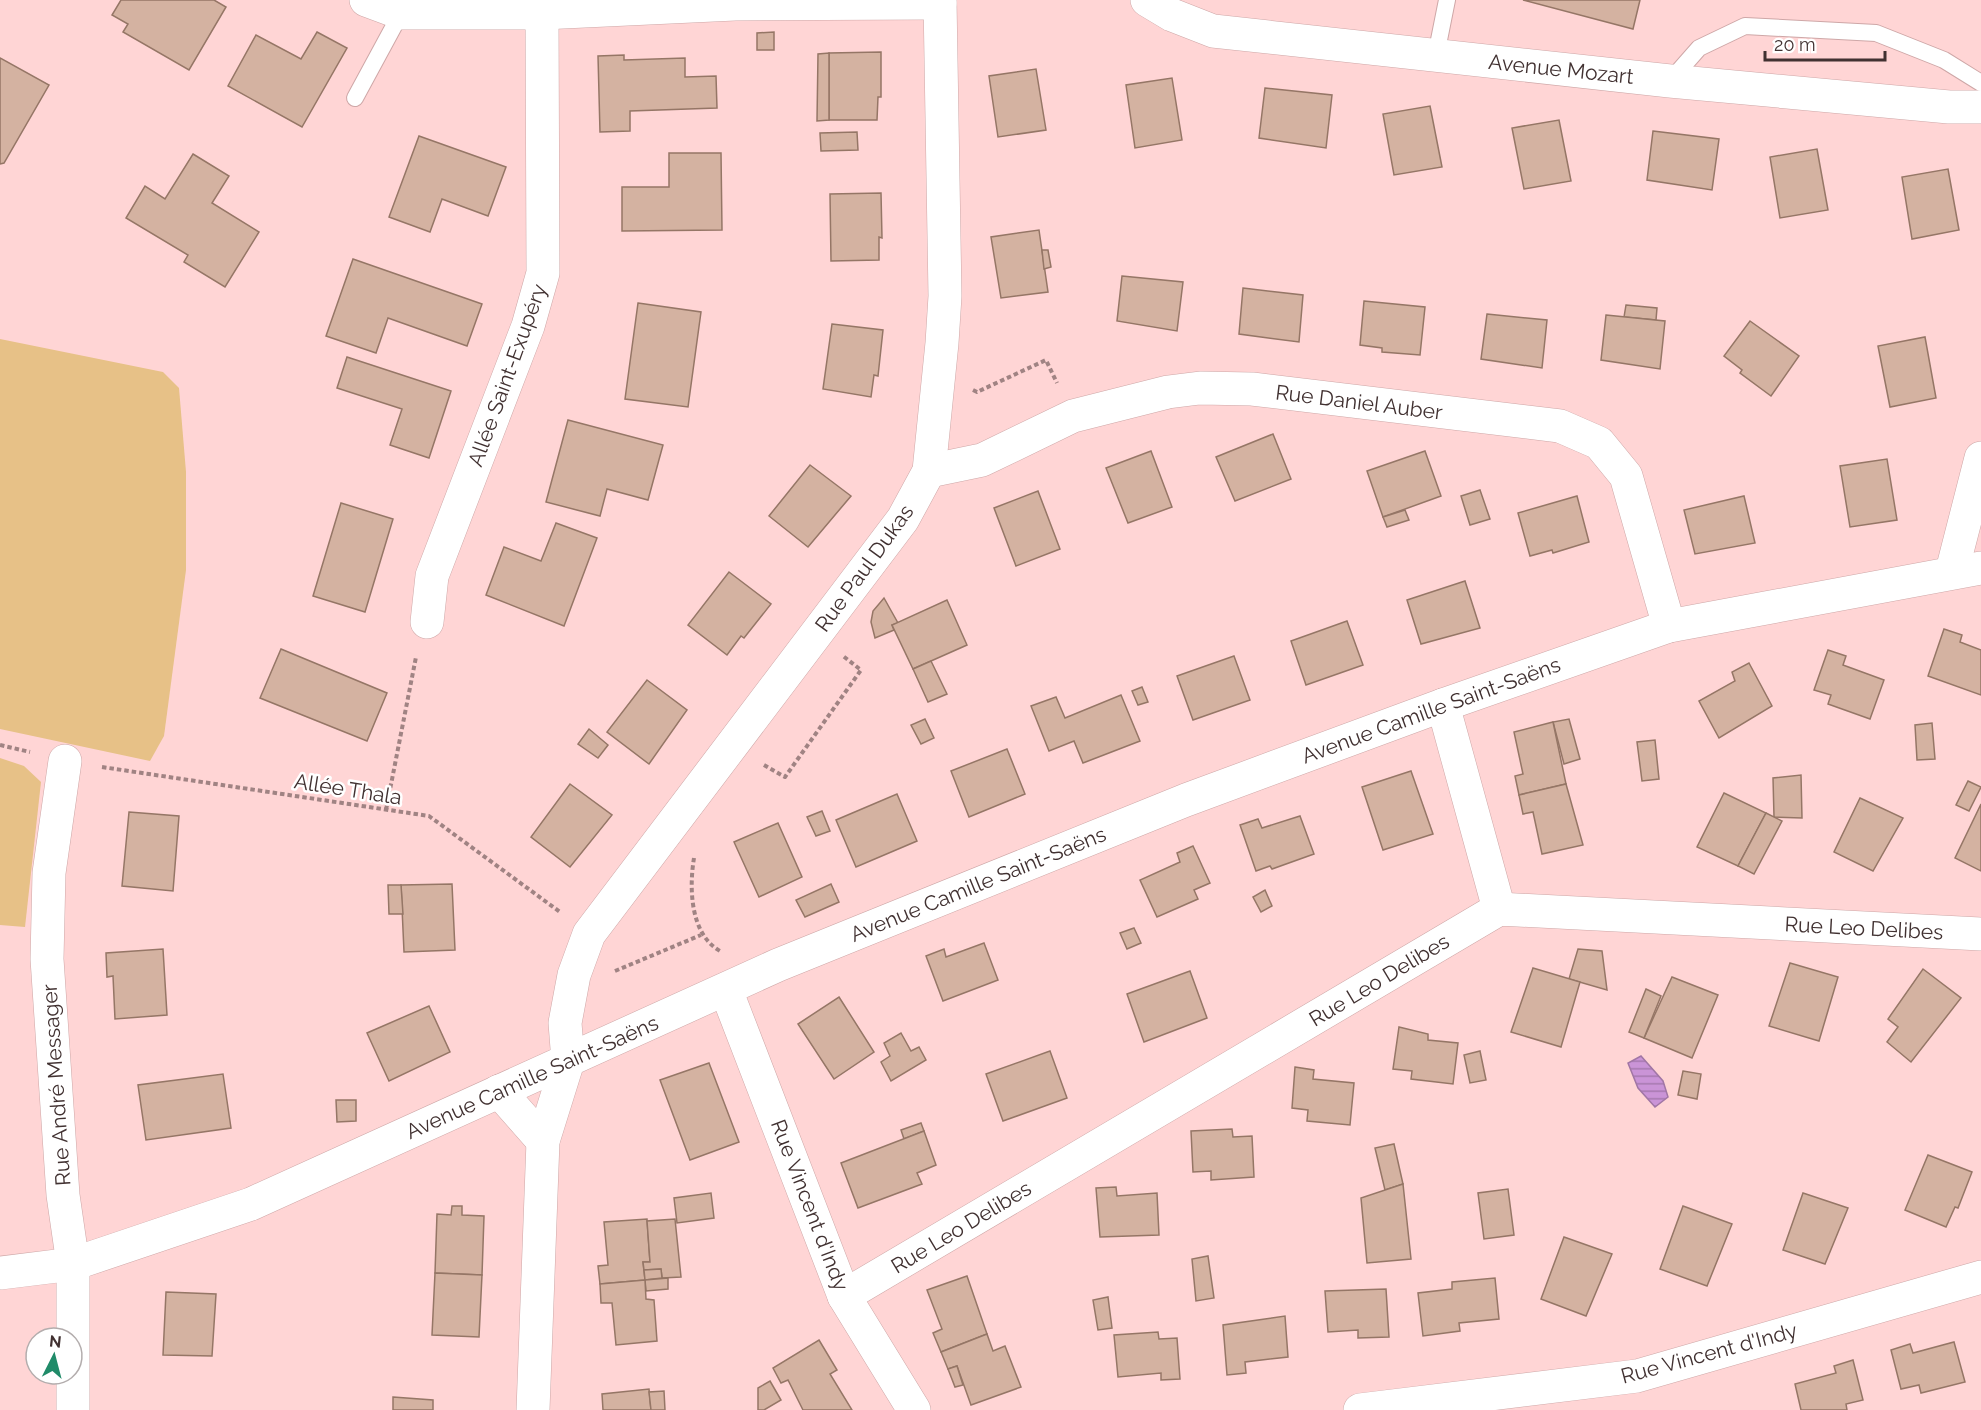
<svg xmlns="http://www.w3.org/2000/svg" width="1981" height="1410" font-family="Raleway,sans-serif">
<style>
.grass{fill:#e7c187}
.water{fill:url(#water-rules);stroke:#a176a5;stroke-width:1.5}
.building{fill:#d4b2a1;stroke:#957666;stroke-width:1.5}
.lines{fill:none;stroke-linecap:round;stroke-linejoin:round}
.lane-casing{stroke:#cea7a7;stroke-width:18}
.street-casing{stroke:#cea7a7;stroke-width:34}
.path{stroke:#a08383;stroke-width:4;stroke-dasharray:4.5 3;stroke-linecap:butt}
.lane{stroke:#fff;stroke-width:16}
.street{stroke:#fff;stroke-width:33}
.labels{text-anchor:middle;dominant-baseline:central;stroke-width:5;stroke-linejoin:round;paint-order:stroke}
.street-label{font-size:21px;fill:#413131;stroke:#fff}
</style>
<defs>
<pattern id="water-rules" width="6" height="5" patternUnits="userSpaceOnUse" patternTransform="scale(1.5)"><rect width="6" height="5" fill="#ca94d7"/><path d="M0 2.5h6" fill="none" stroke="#a679af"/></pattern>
</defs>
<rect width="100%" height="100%" fill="#ffd5d5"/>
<!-- grass -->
<g class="grass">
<path d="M0,339L163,372L179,388L186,472V570L164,736L150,761L0,729Z"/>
<path d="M0,758L24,766L41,782L25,927L0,925Z"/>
</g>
<!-- water -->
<path class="water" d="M1641,1056L1663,1081L1668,1097L1655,1107L1638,1088L1628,1063Z"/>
<!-- building -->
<g class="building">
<path d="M121,0H214L226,7L189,70L123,32L128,24L112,15Z"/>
<path d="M1523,0H1640L1633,29Z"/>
<path d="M317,32L347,48L302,127L228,86L256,35L301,59Z"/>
<path d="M774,32V50H757V33Z"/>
<path d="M881,52V97H878L877,120H829V53Z"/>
<path d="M829,53V120L817,121L818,54Z"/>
<path d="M624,55V60L685,58V77L716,76L717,108L630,111V131L600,132L598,56Z"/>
<path d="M0,58L49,85L4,163L0,164Z"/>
<path d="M1036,69L1046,130L998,137L989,76Z"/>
<path d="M1172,78L1182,140L1135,148L1126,85Z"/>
<path d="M1265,88L1332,95L1326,148L1259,138Z"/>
<path d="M1430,106L1442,167L1394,175L1383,114Z"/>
<path d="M1559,120L1571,181L1524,189L1512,128Z"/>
<path d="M1653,131L1719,139L1712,190L1647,180Z"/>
<path d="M857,132L858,150L821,151L820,133Z"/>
<path d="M419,136L506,167L488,216L442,199L430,232L389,217Z"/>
<path d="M1817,149L1828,210L1780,218L1770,157Z"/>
<path d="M669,153H721L722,230L622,231V187H669Z"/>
<path d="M193,154L229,176L212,203L259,232L225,287L184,262L188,255L126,218L145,186L165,199Z"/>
<path d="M1948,169L1959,230L1912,239L1902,177Z"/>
<path d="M881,193L882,238L879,237V260L831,261L830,194Z"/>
<path d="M1039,230L1048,292L1001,298L991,237Z"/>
<path d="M1042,250H1048L1051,267L1044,269Z"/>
<path d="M353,259L482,304L467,346L388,318L376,353L326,336Z"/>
<path d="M1122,276L1183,282L1177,331L1117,321Z"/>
<path d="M1243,288L1303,295L1299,342L1239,334Z"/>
<path d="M1364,301L1425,307L1420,355L1382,352V348L1360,345Z"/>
<path d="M638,303L701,312L688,407L625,399Z"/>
<path d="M1626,305L1657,308L1656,320L1624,317Z"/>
<path d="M1487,314L1547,320L1542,368L1481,359Z"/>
<path d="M1606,315L1665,321L1660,369L1601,360Z"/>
<path d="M1750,321L1799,356L1771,396L1740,373L1742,370L1724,356Z"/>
<path d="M832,324L883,330L878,376L874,375L871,397L823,389Z"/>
<path d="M1925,337L1936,398L1890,407L1878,346Z"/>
<path d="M347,357L451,391L429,458L390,445L402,409L337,388Z"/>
<path d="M568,420L663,445L648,500L607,489L600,516L546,502Z"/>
<path d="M1273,434L1291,479L1235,501L1216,457Z"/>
<path d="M1151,451L1172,507L1128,523L1106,468Z"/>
<path d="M1425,451L1441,496L1383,517L1367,471Z"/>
<path d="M1887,459L1897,520L1850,527L1840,466Z"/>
<path d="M810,465L851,496L808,547L769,516Z"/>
<path d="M1480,490L1490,519L1470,525L1461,496Z"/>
<path d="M1038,491L1060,549L1016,566L994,508Z"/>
<path d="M1577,496L1589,542L1553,553L1552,550L1530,556L1518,513Z"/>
<path d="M1744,496L1755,543L1695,554L1684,510Z"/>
<path d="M341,503L393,519L365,612L313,596Z"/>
<path d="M1405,510L1409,520L1387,527L1383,517Z"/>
<path d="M556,523L597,538L564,626L486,595L504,547L541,561Z"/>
<path d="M729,572L771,604L744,638L741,636L727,655L688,625Z"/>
<path d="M1465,581L1480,628L1421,644L1407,600Z"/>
<path d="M884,598L898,623L892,625L894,630L875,638L871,622L873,611Z"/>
<path d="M947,600L967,645L913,669L892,625Z"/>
<path d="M1347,621L1363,665L1306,685L1291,641Z"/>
<path d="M1944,629L1962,635L1960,642L1981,650V695L1928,676Z"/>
<path d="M281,649L387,693L367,741L260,698Z"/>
<path d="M1828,650L1846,656L1843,665L1884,680L1870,719L1828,704L1831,695L1814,690Z"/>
<path d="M1234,656L1250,700L1193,720L1177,676Z"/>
<path d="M931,661L947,694L928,702L913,669Z"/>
<path d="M1749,663L1772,706L1719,738L1699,701L1735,681L1732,672Z"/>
<path d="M647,680L687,710L649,764L607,732Z"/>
<path d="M1142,687L1148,702L1138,705L1132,691Z"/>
<path d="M1121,695L1140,741L1083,763L1074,741L1049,751L1031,706L1056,697L1065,718Z"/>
<path d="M925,719L934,738L921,744L911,725Z"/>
<path d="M1569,719L1580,759L1564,764L1553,722Z"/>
<path d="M1553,722L1566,784L1519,795L1515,776L1523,774L1514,732Z"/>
<path d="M1932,723L1935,759L1917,760L1915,725Z"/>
<path d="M589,729L608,745L598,758L578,744Z"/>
<path d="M1655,740L1659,779L1642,781L1637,742Z"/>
<path d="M1007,749L1025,794L969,817L951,771Z"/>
<path d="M1411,771L1433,834L1383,850L1362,787Z"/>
<path d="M1801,775L1802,818L1774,817L1773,778Z"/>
<path d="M1968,781L1981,787L1969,811L1956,805Z"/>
<path d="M570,784L612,815L570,867L531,837Z"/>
<path d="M1566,784L1583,845L1542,854L1533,812L1523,814L1519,795Z"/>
<path d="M1724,793L1766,813L1738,866L1697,847Z"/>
<path d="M897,794L917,841L856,867L836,820Z"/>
<path d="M1860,798L1903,818L1873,871L1834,852Z"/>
<path d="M1981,804V871L1955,858Z"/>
<path d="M822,811L830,831L816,836L807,817Z"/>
<path d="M129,812L179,816L173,891L122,886Z"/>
<path d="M1766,813L1782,821L1754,874L1738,866Z"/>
<path d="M1300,816L1314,854L1272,869L1270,866L1256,871L1240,825L1258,819L1262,828Z"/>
<path d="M778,823L802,877L759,897L734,842Z"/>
<path d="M1193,846L1210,883L1194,890L1198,899L1157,917L1140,880L1180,862L1177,853Z"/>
<path d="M452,884L455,950L404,952L401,885Z"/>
<path d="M831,884L839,902L805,917L796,900Z"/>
<path d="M388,885H401L403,914H389Z"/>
<path d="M1265,890L1272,906L1261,912L1253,897Z"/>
<path d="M1134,928L1141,943L1127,949L1120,933Z"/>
<path d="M984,943L998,980L943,1001L926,956L944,949L946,957Z"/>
<path d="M163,949L167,1015L115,1019L113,976L107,977L106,953Z"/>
<path d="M1578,949L1602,951L1607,990L1569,979Z"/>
<path d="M1790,963L1838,977L1819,1041L1769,1026Z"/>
<path d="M1533,968L1580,982L1561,1047L1511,1032Z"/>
<path d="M1923,969L1961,998L1911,1062L1887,1042L1898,1027L1888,1019Z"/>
<path d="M1190,971L1207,1018L1144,1042L1127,994Z"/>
<path d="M1672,977L1718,995L1692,1058L1644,1038Z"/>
<path d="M1646,989L1661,996L1644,1038L1629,1032Z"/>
<path d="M839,997L874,1052L834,1079L798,1024Z"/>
<path d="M429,1006L450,1052L389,1081L367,1033Z"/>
<path d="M1399,1027L1428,1034V1040L1458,1043L1453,1084L1411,1079L1412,1071L1393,1069Z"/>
<path d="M901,1033L911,1051L919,1047L926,1060L891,1081L881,1062L890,1056L884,1043Z"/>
<path d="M1050,1051L1067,1098L1003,1121L986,1074Z"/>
<path d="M1480,1051L1486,1080L1470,1083L1464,1055Z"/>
<path d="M709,1063L739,1142L690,1160L660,1080Z"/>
<path d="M1295,1067L1314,1070L1313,1079L1354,1083L1350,1125L1307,1121L1308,1110L1292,1108Z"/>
<path d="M1683,1071L1701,1074L1697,1099L1678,1095Z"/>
<path d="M223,1074L231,1128L146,1140L138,1085Z"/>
<path d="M336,1100H356V1121L337,1122Z"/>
<path d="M921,1123L924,1131L904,1139L901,1130Z"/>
<path d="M1232,1129L1233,1137L1252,1136L1254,1177L1211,1180V1171L1193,1172L1191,1131Z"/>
<path d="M924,1131L936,1165L917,1173L922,1184L858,1208L841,1163Z"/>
<path d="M1394,1144L1403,1184L1385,1190L1375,1148Z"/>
<path d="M1928,1155L1972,1172L1958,1208L1955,1207L1946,1227L1905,1210Z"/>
<path d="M1403,1184L1411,1259L1367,1263L1361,1198Z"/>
<path d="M1116,1187L1117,1196L1157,1193L1159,1235L1100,1237L1096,1188Z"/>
<path d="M1508,1189L1514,1235L1484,1239L1478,1193Z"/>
<path d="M711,1193L714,1218L677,1223L674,1198Z"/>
<path d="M1803,1193L1848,1208L1825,1264L1783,1250Z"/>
<path d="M452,1206H462V1215L484,1216L482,1275L435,1273L437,1214L451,1215Z"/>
<path d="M1683,1206L1732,1224L1707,1286L1660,1269Z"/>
<path d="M647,1219L650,1262H643L645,1280L600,1284L598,1266L608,1265L604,1222Z"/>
<path d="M675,1219L681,1277L662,1278L661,1269L644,1270L643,1262H650L647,1221Z"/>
<path d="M1564,1237L1612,1254L1586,1316L1541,1299Z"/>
<path d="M1208,1256L1214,1298L1196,1301L1192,1259Z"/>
<path d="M661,1269L662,1278L645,1280L644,1270Z"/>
<path d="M435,1273L482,1275L479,1337L432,1335Z"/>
<path d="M967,1276L987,1334L941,1352L933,1333L942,1329L927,1290Z"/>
<path d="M668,1278V1289L646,1291L645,1280Z"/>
<path d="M1495,1278L1499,1319L1459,1323L1460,1331L1423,1336L1418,1293L1452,1289V1282Z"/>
<path d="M645,1280L646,1299L654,1300L657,1341L616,1345L612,1303H601L600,1284Z"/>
<path d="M1386,1289L1389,1337L1358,1338V1330L1328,1332L1325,1291Z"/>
<path d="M166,1292L216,1294L212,1356L163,1355Z"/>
<path d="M1108,1297L1112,1328L1098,1330L1093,1300Z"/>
<path d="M1285,1316L1288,1357L1245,1362L1246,1373L1227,1375L1223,1325Z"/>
<path d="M1158,1332L1159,1339L1177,1338L1180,1379L1161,1380V1373L1118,1377L1114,1335Z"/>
<path d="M987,1334L993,1351L1005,1346L1021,1387L971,1405L957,1366L948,1369L941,1352Z"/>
<path d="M819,1340L837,1370L830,1374L852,1410H803L788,1380L781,1383L773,1368Z"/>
<path d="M1954,1342L1965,1382L1921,1393L1919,1385L1901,1389L1891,1350L1910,1344L1913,1353Z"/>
<path d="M1853,1360L1863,1400L1846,1404L1847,1410H1801L1795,1384L1836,1373L1834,1366Z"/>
<path d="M957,1366L963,1385L955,1387L948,1369Z"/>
<path d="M770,1381L781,1400L764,1410H758V1388Z"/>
<path d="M649,1389L651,1410H603L602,1394Z"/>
<path d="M664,1391L665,1410H651L649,1392Z"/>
<path d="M393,1397L433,1400V1410H393Z"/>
</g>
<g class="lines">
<defs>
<g id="lane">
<path d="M1436,55L1447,0"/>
<path d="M1670,81L1699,48L1745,26L1876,33L1944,60L1981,83"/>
<path d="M355,98L401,13"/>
</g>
<g id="street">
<path d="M366,0L401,13H542L735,4L940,3"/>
<path d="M1147,0L1172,15L1213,31L1670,81L1949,107H1981"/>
<path d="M929,471L982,460L1073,416L1168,392L1200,388L1252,389L1560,426L1599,443L1626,476L1669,626"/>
<path d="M1952,571L1981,458"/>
<path d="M427,622L432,576L528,326L543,273L542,13"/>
<path d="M1443,705L1499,909"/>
<path d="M65,761L49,873L47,959L63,1195L73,1264V1410"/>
<path d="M726,990L844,1296L914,1410"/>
<path d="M499,1091L543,1141"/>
<path d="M0,1273L73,1264L251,1204L778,965L1186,800L1443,705L1669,626L1981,568"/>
<path d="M844,1296L1499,909L1981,934"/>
<path d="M533,1410L543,1141L568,1061L565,1023L574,975L589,934L903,519L929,471L942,343L945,296L940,0"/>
<path d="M1360,1410L1637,1376L1981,1277"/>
</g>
</defs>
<!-- lane casing -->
<use href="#lane" class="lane-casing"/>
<!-- street casing -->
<use href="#street" class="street-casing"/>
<!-- path -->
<g class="path">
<path d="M973,390L977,392L1046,360L1057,383"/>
<path d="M0,745L30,752"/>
<path d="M764,765L785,777L861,670L843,656"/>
<path d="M102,767L429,816L560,912"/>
<path d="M386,810L416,657"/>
<path d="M694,858C689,888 690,934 720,951"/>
<path d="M615,971L701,935"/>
</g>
<!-- lane -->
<use href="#lane" class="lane"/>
<!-- street -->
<use href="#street" class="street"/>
</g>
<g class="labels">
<!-- street labels -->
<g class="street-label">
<text transform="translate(1561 69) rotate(6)">Avenue Mozart</text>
<text transform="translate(507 375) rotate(-70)">Allée Saint-Exupéry</text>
<text transform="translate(1359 402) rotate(7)">Rue Daniel Auber</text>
<text transform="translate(864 568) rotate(-54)">Rue Paul Dukas</text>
<text transform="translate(1431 710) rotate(-20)">Avenue Camille Saint-Saëns</text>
<text transform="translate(348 789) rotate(9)">Allée Thala</text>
<text transform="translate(978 884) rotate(-22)">Avenue Camille Saint-Saëns</text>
<text transform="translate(1864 928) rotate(3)">Rue Leo Delibes</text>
<text transform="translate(1379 980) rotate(-31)">Rue Leo Delibes</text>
<text transform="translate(532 1077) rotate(-24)">Avenue Camille Saint-Saëns</text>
<text transform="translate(56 1085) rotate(-94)">Rue André Messager</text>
<text transform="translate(810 1205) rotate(69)">Rue Vincent d'Indy</text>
<text transform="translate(961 1227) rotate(-31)">Rue Leo Delibes</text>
<text transform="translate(1709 1353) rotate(-15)">Rue Vincent d'Indy</text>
</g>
</g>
<!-- north arrow -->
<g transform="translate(54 1356) rotate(6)"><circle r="28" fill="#ffffff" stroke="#b3adad" stroke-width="1.5"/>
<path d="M0-4.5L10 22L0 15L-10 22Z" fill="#208b69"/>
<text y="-9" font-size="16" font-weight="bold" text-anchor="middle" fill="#413131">N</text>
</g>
<!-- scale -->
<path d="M1765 51v9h120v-9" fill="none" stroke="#413131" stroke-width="3"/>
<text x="1774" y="51" font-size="18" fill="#413131" stroke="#ffffff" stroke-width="4.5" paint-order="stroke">20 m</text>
</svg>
